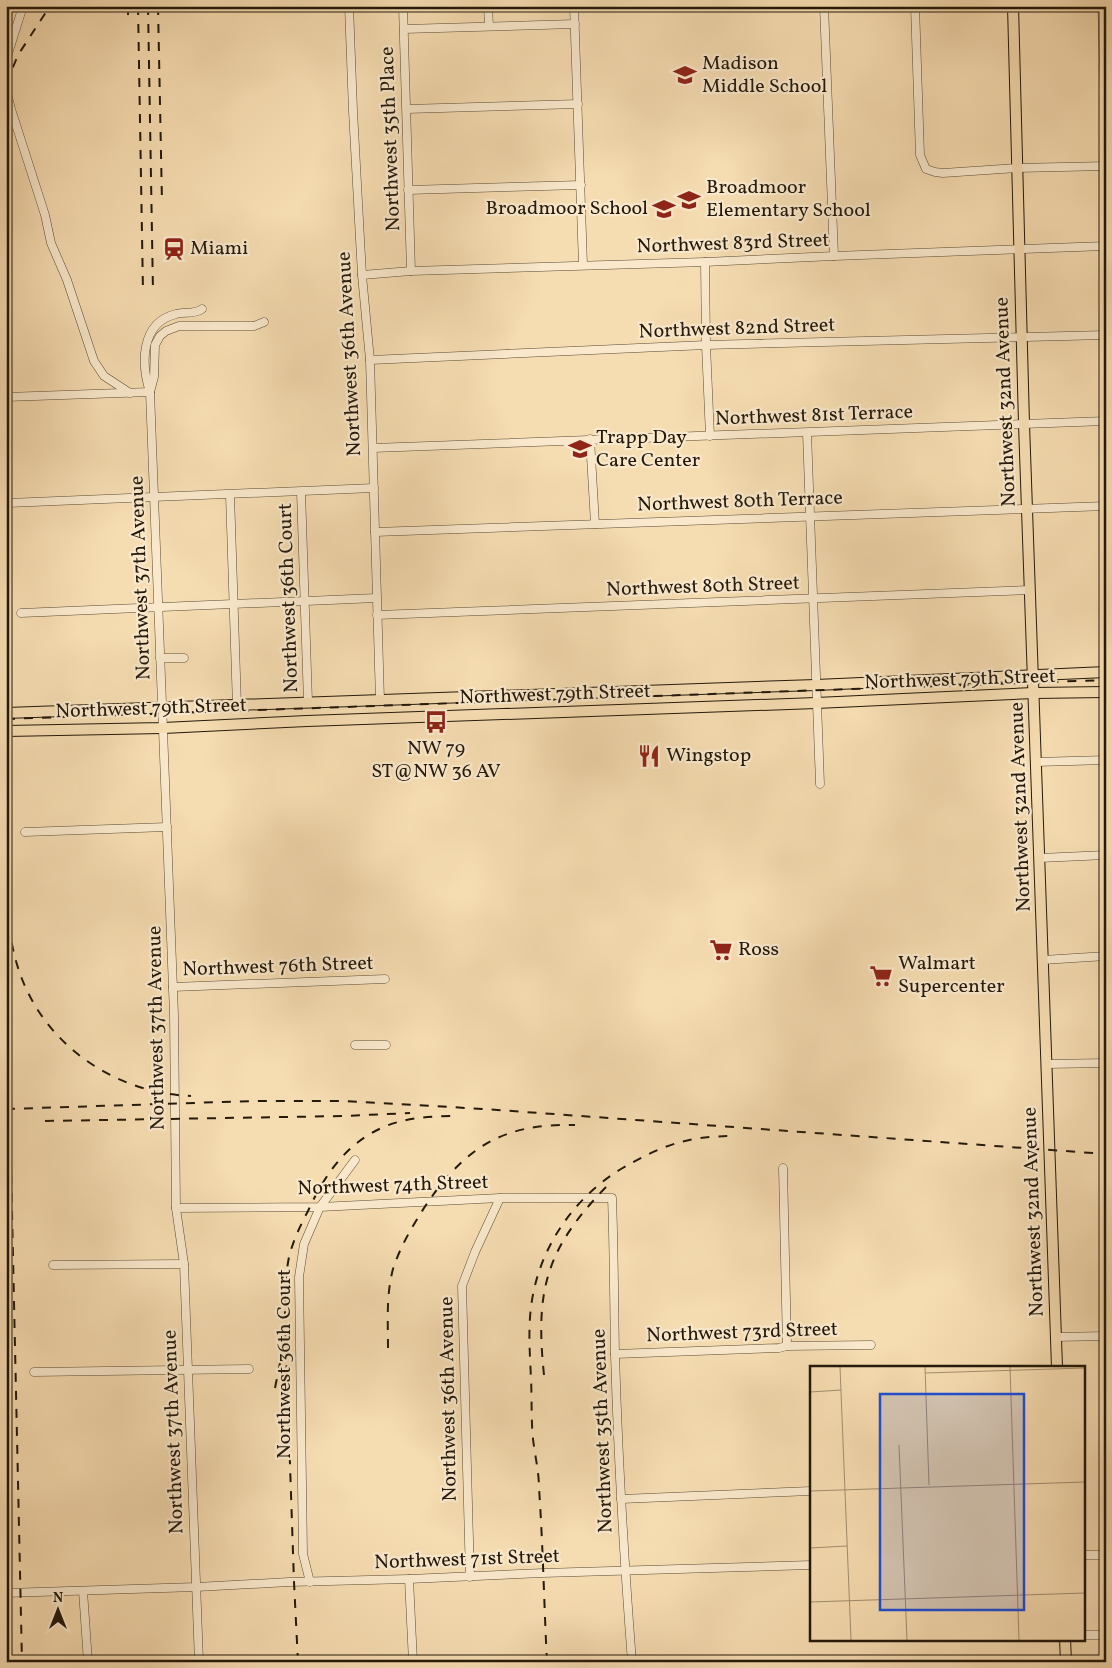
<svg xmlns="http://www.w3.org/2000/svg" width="1112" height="1668" font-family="Vollkorn,serif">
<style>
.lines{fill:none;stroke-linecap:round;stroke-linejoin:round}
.minor-casing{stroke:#584a34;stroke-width:9}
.major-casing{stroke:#23190b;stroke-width:12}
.minor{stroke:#f9e8cc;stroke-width:8}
.major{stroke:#f6dcb1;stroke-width:10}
.rail{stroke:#23190b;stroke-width:2;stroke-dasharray:9 9;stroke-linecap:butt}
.labels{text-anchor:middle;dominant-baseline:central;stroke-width:4.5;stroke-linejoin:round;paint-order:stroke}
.poi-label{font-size:20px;fill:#23190b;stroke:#f9e8cc;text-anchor:start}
.street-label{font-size:20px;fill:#23190b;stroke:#f9e8cc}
.inset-road{fill:none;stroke:#a28e6f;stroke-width:1}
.view{fill:#1d4ed8;fill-opacity:0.15;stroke:#1d4ed8;stroke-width:2.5}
.inset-edge{fill:none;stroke:#23190b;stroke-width:2.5}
</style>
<rect width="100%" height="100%" fill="#f6dcb1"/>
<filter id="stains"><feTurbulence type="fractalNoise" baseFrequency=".004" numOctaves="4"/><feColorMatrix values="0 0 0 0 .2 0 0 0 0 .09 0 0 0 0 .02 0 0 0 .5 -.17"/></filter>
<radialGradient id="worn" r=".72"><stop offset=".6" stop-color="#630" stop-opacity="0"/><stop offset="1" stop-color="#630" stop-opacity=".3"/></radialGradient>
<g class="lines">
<defs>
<g id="minor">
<path d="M349,6L353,111L362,275L370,360L380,700"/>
<path d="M403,6L411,271"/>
<path d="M488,6L489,26"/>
<path d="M574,6L583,265"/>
<path d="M824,6L834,256"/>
<path d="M915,6L920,155L926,169L935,172L943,173L1017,168L1106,166"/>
<path d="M1102,6L1106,124"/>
<path d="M404,29L575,24"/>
<path d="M6,60L23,6"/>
<path d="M6,89L11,109L45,215L51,243L67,280L94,361L104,376L130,393"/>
<path d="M407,109L578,104"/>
<path d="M408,190L581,185"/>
<path d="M705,262L706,345L710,436"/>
<path d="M362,275L411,271L705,262L834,256L1106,246"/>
<path d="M370,360L706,345L1106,335"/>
<path d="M150,392L154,377L155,345L160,336L166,331L179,326H254L264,322"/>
<path d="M6,397L150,392"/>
<path d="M807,433L820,784"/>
<path d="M590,439L595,524"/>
<path d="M373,448L1106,421"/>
<path d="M301,492L308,702"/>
<path d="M230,495L237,706"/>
<path d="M8,503L374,488"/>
<path d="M375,532L1106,506"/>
<path d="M21,613L376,598"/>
<path d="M377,615L1030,590"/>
<path d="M160,658H184"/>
<path d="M1036,762L1106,760"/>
<path d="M25,832L167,827"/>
<path d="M1040,858L1106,855"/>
<path d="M1043,960L1106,956"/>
<path d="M173,987L385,979"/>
<path d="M355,1045H386"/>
<path d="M1047,1064L1106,1063"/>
<path d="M783,1168L787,1346"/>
<path d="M176,1208L320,1207L500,1198H612C614,1250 614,1302 615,1354C618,1457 624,1559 632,1662"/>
<path d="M53,1265L184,1264"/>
<path d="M1056,1337L1106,1336"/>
<path d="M615,1354L779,1348L787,1346L871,1345"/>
<path d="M34,1372L249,1369"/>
<path d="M621,1499L811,1491"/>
<path d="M1083,1555H1106"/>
<path d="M470,1577L462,1286L475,1252L500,1198"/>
<path d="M409,1579L413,1662"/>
<path d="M310,1582L303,1554L299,1277L304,1244L320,1207L355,1160"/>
<path d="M83,1591L88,1662"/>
<path d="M6,1593L196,1587L289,1582L409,1579L543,1573L811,1565"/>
<path d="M1083,1635H1106"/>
<path d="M199,1662L184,1264L176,1208L174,1015L150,392C141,364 140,323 176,314C185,311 194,315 202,309"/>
</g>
<g id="major">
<path d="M1013,6L1024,424L1057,1367"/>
<path d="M6,713L816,685L1106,672"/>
<path d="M6,731L163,728L307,721L816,703L1034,693L1106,692"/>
<path d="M1065,1639L1066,1662"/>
</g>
</defs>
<!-- minor casing -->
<use href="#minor" class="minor-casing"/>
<!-- major casing -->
<use href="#major" class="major-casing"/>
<!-- minor -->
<use href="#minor" class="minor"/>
<!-- major -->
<use href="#major" class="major"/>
<!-- rail -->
<g class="rail">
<path d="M128,6V23"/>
<path d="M138,6L143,292"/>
<path d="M148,6L153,292"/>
<path d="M158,6L162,203"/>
<path d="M6,84L18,55L50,6"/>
<path d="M6,719L1106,680"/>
<path d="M6,889C7,919 11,951 22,979C49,1048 117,1093 191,1096"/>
<path d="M6,941L22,1662"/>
<path d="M6,1109L254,1101H345L484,1109L1106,1154"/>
<path d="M45,1121L344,1116L410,1113"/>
<path d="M388,1348C388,1322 386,1295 393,1269C400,1247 412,1227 424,1208C464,1148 502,1123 575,1125"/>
<path d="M544,1375C535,1290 546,1249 606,1187"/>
<path d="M275,1388L282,1353"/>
<path d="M298,1662L294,1582L285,1318C285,1297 285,1277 289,1257C293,1241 300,1226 308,1211C325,1174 347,1142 386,1126C409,1117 433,1116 458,1116"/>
<path d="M547,1662C544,1604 543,1546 539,1488C539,1472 535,1456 533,1439C531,1419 532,1399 531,1379C530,1355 528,1331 531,1307C538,1250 572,1199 621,1169C662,1145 687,1136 735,1136"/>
</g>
</g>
<!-- icons -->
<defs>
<symbol id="school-bare" viewBox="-9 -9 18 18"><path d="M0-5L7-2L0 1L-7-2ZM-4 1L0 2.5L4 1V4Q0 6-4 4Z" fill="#8f2418" stroke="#f9e8cc" stroke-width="2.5" paint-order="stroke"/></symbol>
<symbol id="station-bare" viewBox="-9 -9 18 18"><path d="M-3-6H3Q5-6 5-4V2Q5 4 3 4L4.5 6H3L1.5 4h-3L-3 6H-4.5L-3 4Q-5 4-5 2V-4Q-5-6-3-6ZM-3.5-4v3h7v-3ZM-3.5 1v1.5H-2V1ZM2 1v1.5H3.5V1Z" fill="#8f2418" stroke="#f9e8cc" stroke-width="2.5" paint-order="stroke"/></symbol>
<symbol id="bus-bare" viewBox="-9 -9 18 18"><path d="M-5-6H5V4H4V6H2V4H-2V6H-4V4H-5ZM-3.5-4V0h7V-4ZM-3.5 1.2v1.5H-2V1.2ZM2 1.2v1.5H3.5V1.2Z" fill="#8f2418" stroke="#f9e8cc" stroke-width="2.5" paint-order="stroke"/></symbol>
<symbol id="restaurant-bare" viewBox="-9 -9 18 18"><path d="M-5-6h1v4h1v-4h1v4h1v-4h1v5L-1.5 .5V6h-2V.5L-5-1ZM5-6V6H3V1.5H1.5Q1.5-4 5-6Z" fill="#8f2418" stroke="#f9e8cc" stroke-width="2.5" paint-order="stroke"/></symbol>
<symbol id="supermarket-bare" viewBox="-9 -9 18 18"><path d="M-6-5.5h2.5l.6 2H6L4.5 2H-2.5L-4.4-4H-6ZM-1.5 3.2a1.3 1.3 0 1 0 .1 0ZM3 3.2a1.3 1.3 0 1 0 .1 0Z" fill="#8f2418" stroke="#f9e8cc" stroke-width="2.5" paint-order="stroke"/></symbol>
</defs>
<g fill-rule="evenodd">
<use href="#school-bare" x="669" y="59" width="32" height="32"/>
<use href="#school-bare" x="673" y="184" width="32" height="32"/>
<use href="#school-bare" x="648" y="193" width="32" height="32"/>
<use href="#station-bare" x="158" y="233" width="32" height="32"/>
<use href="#school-bare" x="564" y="433" width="32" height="32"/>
<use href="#bus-bare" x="420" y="706" width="32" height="32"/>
<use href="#restaurant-bare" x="633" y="740" width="32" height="32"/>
<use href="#supermarket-bare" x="705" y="934" width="32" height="32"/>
<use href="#supermarket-bare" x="865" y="960" width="32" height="32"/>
</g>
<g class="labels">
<!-- poi labels -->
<g class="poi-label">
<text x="702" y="64">Madison<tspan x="702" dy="23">Middle School</tspan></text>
<text x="706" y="188">Broadmoor<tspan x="706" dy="23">Elementary School</tspan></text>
<text x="648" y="209" text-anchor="end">Broadmoor School</text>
<text x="190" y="249">Miami</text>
<text x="596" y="438">Trapp Day<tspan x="596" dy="23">Care Center</tspan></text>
<text x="436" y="749" text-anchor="middle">NW 79<tspan x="436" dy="23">ST@NW 36 AV</tspan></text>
<text x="666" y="756">Wingstop</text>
<text x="738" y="950">Ross</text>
<text x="898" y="964">Walmart<tspan x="898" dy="23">Supercenter</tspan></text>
</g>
<!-- street labels -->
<g class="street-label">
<text transform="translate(391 139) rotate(-92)">Northwest 35th Place</text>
<text transform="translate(733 244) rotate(-2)">Northwest 83rd Street</text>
<text transform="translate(737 329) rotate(-2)">Northwest 82nd Street</text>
<text transform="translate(350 354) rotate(-93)">Northwest 36th Avenue</text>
<text transform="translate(1006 402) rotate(-92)">Northwest 32nd Avenue</text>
<text transform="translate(814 416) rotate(-2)">Northwest 81st Terrace</text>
<text transform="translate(740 502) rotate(-2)">Northwest 80th Terrace</text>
<text transform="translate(141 578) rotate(-92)">Northwest 37th Avenue</text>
<text transform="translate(703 587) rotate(-2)">Northwest 80th Street</text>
<text transform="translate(289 598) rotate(-92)">Northwest 36th Court</text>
<text transform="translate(960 680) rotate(-2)">Northwest 79th Street</text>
<text transform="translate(555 695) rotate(-2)">Northwest 79th Street</text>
<text transform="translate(151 709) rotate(-2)">Northwest 79th Street</text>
<text transform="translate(1021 807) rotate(-92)">Northwest 32nd Avenue</text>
<text transform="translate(278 967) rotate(-2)">Northwest 76th Street</text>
<text transform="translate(157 1028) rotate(-91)">Northwest 37th Avenue</text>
<text transform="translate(393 1186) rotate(-2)">Northwest 74th Street</text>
<text transform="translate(1034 1212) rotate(-92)">Northwest 32nd Avenue</text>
<text transform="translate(742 1333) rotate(-2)">Northwest 73rd Street</text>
<text transform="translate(285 1364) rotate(-90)">Northwest 36th Court</text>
<text transform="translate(449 1399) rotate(-91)">Northwest 36th Avenue</text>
<text transform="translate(603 1431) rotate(-92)">Northwest 35th Avenue</text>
<text transform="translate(174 1432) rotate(-92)">Northwest 37th Avenue</text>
<text transform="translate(467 1560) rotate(-2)">Northwest 71st Street</text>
</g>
</g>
<!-- overview -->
<g transform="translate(810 1366)">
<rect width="275" height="275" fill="#f6dcb1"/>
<path class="inset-road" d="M30,1L41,274M115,1L119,119M200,1L209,274M115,7L275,2M0,26L31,24M89,79L97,274M0,125L275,116M0,182L37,180M0,236L275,227"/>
<path class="view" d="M70,28H214V244H70Z"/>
<rect width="275" height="275" class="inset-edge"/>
</g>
<!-- margin -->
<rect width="1112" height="1668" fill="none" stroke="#f6dcb1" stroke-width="25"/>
<rect x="8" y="8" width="1097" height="1653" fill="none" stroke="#23190b" stroke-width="2.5"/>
<rect x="12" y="12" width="1087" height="1643" fill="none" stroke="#23190b"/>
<!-- north arrow -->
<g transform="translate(58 1610)" stroke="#f9e8cc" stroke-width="4" paint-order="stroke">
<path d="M0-4L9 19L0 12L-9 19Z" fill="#23190b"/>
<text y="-8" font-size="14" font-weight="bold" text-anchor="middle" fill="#23190b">N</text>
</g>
<rect width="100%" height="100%" filter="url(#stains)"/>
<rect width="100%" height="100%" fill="url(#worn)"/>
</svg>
